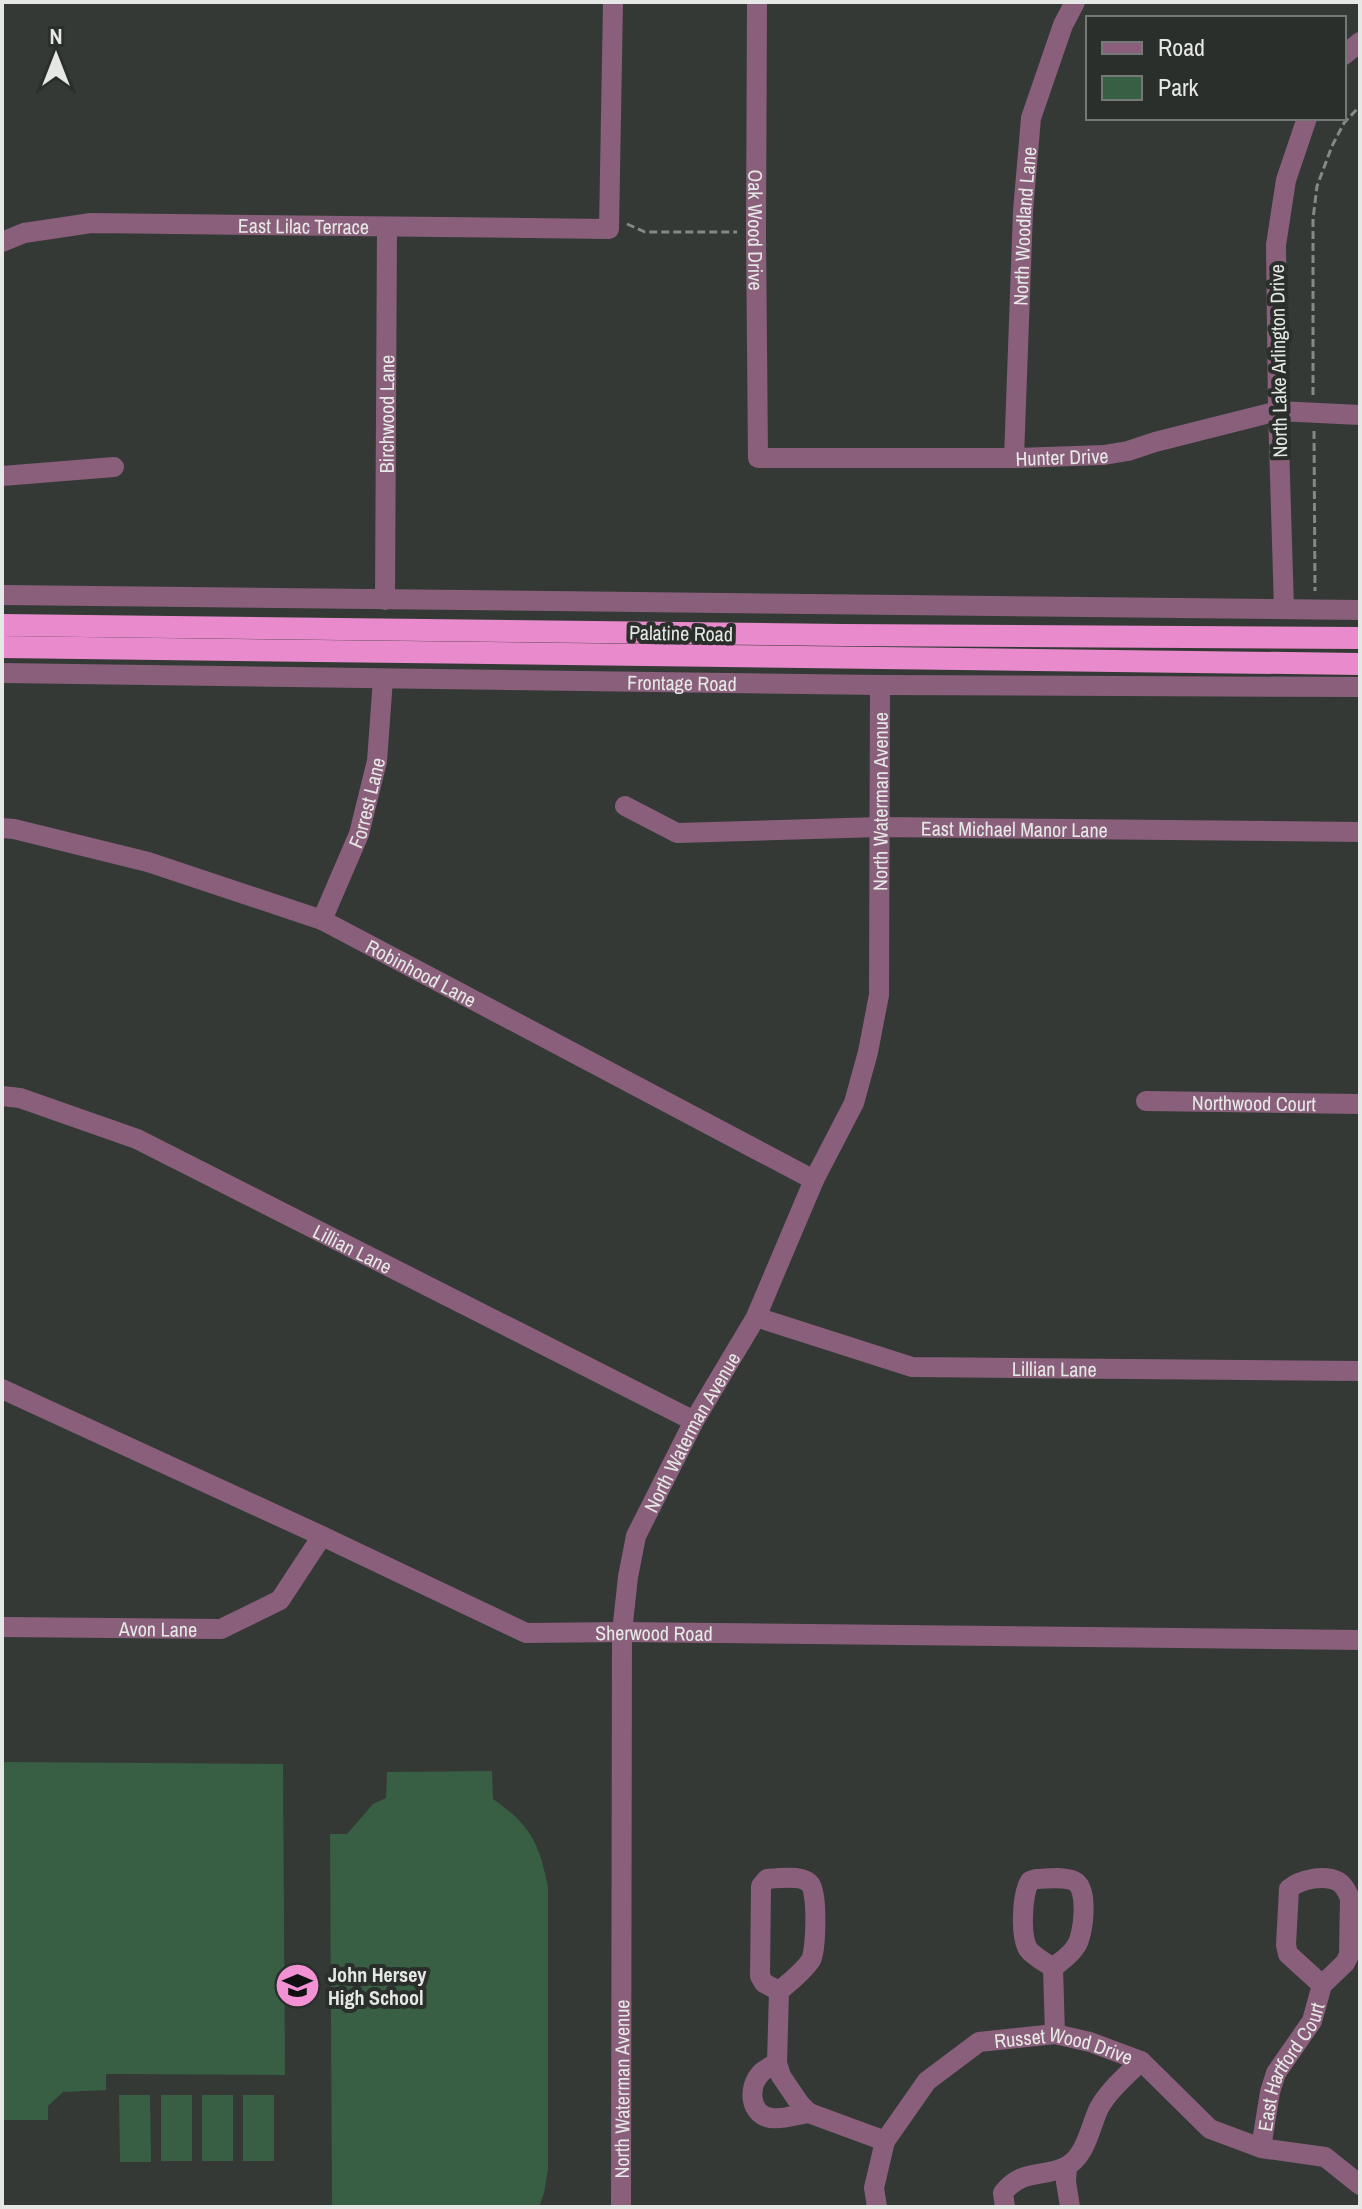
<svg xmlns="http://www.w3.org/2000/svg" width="1362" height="2209" font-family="'Archivo Narrow',sans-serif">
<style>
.green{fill:#385e43}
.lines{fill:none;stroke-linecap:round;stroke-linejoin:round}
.path{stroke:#858985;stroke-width:3;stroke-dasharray:8 4;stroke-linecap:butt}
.minor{stroke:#895f7b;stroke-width:20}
.tertiary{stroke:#895f7b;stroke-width:20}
.trunk{stroke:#e88acb;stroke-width:22}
.labels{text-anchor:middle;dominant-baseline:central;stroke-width:8;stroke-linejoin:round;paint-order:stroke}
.street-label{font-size:20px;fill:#e5e8e5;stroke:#2a2f2b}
.poi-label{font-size:20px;font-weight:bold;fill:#e5e8e5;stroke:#2a2f2b;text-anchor:start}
</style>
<rect width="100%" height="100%" fill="#343935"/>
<!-- green -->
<g class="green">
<path d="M2,1762L283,1764L285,2075L106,2074V2090L63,2092L48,2106V2120H2Z"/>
<path d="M492,1771L493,1799C530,1825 539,1842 548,1887V2169L544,2193L539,2207H332L330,1834H347L373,1804L386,1798L387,1772Z"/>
<path d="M119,2095H150L151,2162H120Z"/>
<rect x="161" y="2095" width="31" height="66"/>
<rect x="202" y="2095" width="31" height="66"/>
<rect x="243" y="2095" width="31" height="66"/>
</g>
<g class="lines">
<!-- path -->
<g class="path">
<path d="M627,224L645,232H737"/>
<path d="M1313,395V219L1317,186L1332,146L1344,123L1360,106"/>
<path d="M1314,431L1315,591"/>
</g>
<!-- minor -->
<g class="minor">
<path id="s1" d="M757,2L756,232L758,458H1014L1104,455L1128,451L1155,442L1278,411L1360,415"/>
<path d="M1344,55L1360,42"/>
<path id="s2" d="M2,242L24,233L91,223L609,229L613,2"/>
<path id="s3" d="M1014,458L1023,211L1031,118L1063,25L1075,2"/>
<path d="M2,476L114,467"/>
<path id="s4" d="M385,600L387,227"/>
<path d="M1284,608L1278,411L1276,245L1286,180L1307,118"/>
<path id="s5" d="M625,806L677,833L880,827L1360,832"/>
<path id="s6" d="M2,828L14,829L148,862L322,920L814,1180"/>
<path id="s7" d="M322,920L359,834L377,761L383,679"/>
<path id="s8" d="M2,1096L20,1098L137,1139L694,1421"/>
<path id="s9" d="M1146,1101L1360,1104"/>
<path id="s10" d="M756,1317L912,1367L1360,1371"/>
<path id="s11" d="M2,1389L322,1536L526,1633L622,1632L1360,1640"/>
<path id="s12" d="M2,1627L221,1629L280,1600L322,1536"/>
<path d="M1036,1879C1047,1879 1064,1876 1074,1881C1089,1887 1084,1935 1076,1946C1071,1955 1061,1961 1053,1968C1045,1962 1034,1957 1028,1949C1020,1935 1022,1894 1030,1881Z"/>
<path d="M1053,1968L1055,2034"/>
<path d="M779,1991L764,1983L760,1976L761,1886L767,1879C778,1878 803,1875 810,1884C818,1893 816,1950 811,1960C803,1972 790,1982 779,1991L777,2063L781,2076L800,2104L809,2113L885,2141"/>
<path d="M777,2063C772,2066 765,2069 761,2073C747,2088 750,2115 771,2118C784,2120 797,2114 809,2113"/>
<path id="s13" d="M1261,2148L1270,2092L1276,2073L1312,2021L1322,1985L1345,1963L1349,1955L1350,1898C1347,1892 1345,1886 1339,1882C1325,1874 1300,1879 1289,1889L1286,1945L1288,1954L1322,1985"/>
<path d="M1067,2166L1066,2182L1070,2207"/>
<path id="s14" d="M621,2207L622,1632L628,1577L636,1536L694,1421L756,1317L814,1180L854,1103L868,1052L879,995L880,685"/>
<path id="s15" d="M877,2207L874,2188L885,2141L927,2081L979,2042L1055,2034L1090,2042L1141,2061L1210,2129L1261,2148L1325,2157L1360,2185"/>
<path d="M1005,2207L1003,2193C1021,2169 1041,2178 1065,2167C1086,2157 1090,2127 1099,2108C1109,2090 1126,2076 1141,2061"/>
</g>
<!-- tertiary -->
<g class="tertiary">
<path d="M2,595L1360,610"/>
<path id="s16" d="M2,673L880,685L1360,687"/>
</g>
<!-- trunk -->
<g class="trunk">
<path d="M2,625L843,635L1360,638"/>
<path d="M2,647L1360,664"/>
</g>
</g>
<!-- icons -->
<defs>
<symbol id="school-disc" viewBox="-11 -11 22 22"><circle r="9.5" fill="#f391d5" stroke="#2a2f2b"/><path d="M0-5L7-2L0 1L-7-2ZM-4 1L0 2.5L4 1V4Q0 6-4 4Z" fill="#111"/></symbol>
</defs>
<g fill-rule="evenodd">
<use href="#school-disc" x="272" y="1960" width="51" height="51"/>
</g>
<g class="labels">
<!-- street labels -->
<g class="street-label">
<text stroke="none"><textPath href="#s2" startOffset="304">East Lilac Terrace</textPath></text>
<text stroke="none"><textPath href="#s3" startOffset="232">North Woodland Lane</textPath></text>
<text stroke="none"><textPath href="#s1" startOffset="228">Oak Wood Drive</textPath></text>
<text transform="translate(1278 361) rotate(-91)">North Lake Arlington Drive</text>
<text stroke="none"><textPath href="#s4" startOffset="186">Birchwood Lane</textPath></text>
<text stroke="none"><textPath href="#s1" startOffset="760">Hunter Drive</textPath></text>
<text transform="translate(681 633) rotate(1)">Palatine Road</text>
<text stroke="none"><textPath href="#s16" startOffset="680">Frontage Road</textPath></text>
<text stroke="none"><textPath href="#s7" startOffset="126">Forrest Lane</textPath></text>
<text stroke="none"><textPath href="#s14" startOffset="1462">North Waterman Avenue</textPath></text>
<text stroke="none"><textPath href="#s5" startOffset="396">East Michael Manor Lane</textPath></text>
<text stroke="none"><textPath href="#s6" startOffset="446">Robinhood Lane</textPath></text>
<text stroke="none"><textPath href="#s9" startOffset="108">Northwood Court</textPath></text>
<text stroke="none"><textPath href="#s8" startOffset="384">Lillian Lane</textPath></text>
<text stroke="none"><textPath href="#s10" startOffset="306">Lillian Lane</textPath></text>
<text stroke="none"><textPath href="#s14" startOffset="790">North Waterman Avenue</textPath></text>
<text stroke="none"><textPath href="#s12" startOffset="156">Avon Lane</textPath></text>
<text stroke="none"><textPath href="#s11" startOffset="706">Sherwood Road</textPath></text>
<text stroke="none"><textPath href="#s15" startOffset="292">Russet Wood Drive</textPath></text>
<text stroke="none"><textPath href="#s13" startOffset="88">East Hartford Court</textPath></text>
<text stroke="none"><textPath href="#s14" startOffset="118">North Waterman Avenue</textPath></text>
</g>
<!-- poi labels -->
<g class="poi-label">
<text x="328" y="1974">John Hersey<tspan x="328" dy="23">High School</tspan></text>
</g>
</g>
<!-- border -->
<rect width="1362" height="2209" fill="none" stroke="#e5e8e5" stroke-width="8"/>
<!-- legend -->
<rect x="1086" y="16" width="260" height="104" fill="#2a2f2b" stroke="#757975" stroke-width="2"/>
<rect x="1102" y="42" width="40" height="12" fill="#895f7b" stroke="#757975" stroke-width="2"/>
<text x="1158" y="56" font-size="24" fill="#e5e8e5">Road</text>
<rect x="1102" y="76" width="40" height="24" fill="#385e43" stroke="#757975" stroke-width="2"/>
<text x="1158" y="96" font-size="24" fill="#e5e8e5">Park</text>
<!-- north arrow -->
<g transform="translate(56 56)" stroke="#2a2f2b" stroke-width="6" paint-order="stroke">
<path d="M0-6L14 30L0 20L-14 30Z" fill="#e5e8e5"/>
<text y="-12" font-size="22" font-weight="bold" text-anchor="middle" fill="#e5e8e5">N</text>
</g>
</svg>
